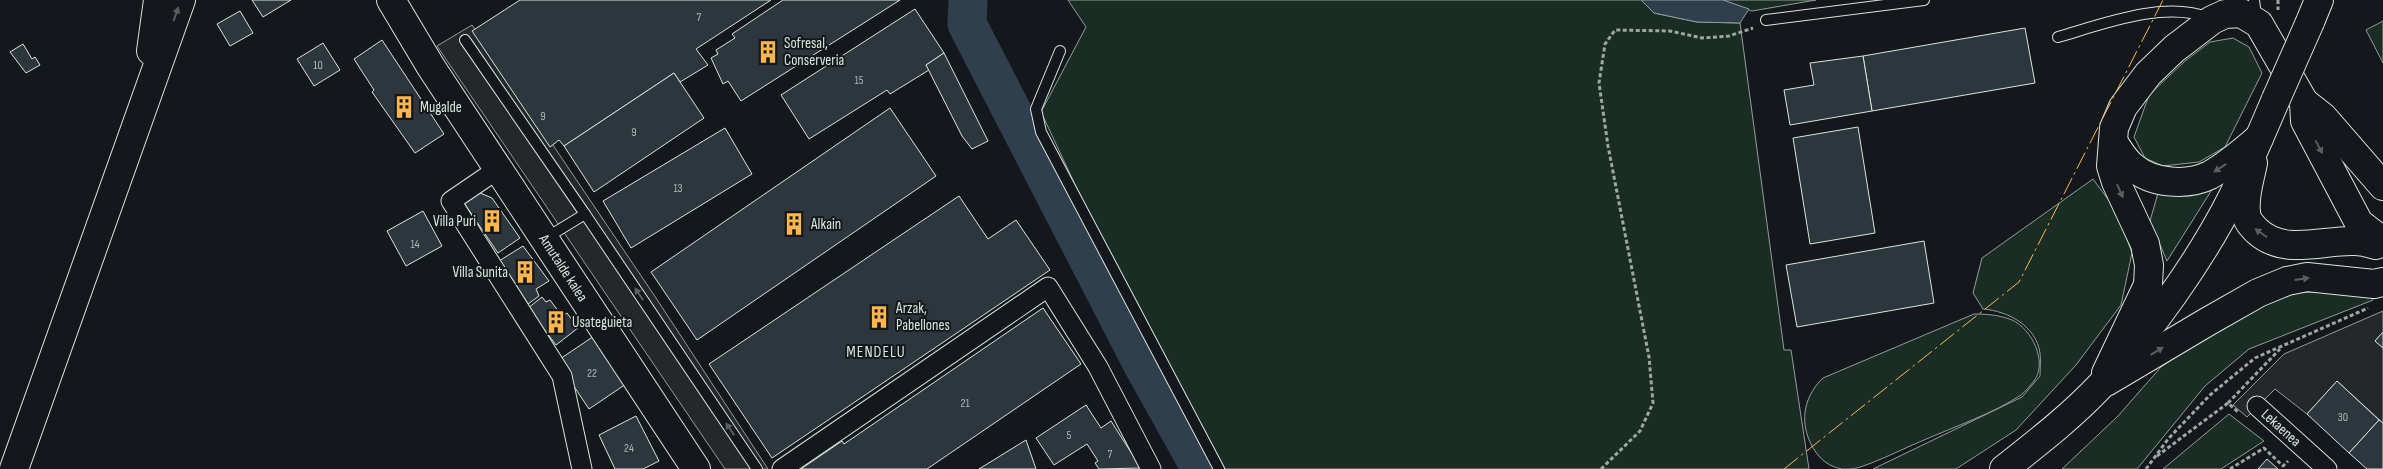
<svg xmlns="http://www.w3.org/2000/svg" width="2383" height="469" font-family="'Sofia Sans Condensed',sans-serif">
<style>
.green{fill:#1a2d24;stroke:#939e99}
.parking{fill:#24282b;stroke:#939e99}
.water{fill:#2f3f4d;stroke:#939e99}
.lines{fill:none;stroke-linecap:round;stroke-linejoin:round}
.river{stroke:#2f3f4d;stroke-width:39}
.building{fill:#2c363c;stroke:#d8e6dc}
.lane-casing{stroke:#d8e6dc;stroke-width:12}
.street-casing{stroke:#d8e6dc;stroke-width:21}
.secondary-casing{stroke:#d8e6dc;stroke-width:30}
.primary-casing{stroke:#d8e6dc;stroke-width:30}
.path{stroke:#9da8a2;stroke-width:3;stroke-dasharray:4 2.5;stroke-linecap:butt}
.lane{stroke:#14181c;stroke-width:10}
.street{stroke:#14181c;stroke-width:19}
.secondary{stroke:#14181c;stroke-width:28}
.primary{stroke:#14181c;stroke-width:28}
.primary-bridge-casing{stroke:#d8e6dc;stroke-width:30;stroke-linecap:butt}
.primary-bridge{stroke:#14181c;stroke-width:28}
.power{stroke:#ffb74d;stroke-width:1;stroke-dasharray:18 4 2.5 4;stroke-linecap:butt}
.oneway{fill:#59605f}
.labels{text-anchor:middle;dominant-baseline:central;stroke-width:4;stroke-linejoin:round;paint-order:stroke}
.number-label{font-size:12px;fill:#adbab4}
.poi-label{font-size:15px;fill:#d8e6dc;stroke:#14181c;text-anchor:start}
.street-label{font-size:15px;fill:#d8e6dc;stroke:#14181c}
.neighbourhood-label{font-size:16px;letter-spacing:1px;fill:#d8e6dc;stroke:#14181c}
</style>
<rect width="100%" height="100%" fill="#14181c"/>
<!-- green -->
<g class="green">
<path d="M1068,0H1641L1654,13L1697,22L1740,23L1784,350H1791L1809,469H1225L1176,400L1041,112L1086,27Z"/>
<path d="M1723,0H1816L1752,11Z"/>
<path d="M2383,21V63L2366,30Z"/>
<path d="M2233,38L2249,47L2262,73L2225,147L2199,162L2163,166L2145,158L2134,137L2149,95L2185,61L2210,42Z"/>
<path d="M2093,179L2116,210L2132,253L2121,305L2076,365L2016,430L1956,469H1873L2022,397L2040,376C2040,369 2041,360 2040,353C2036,326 2008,311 1983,309L1973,293L1982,258Z"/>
<path d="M2213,188L2167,261L2150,221L2158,193Z"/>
<path d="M2342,290L2372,292L2373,300L2249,349L2205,386L2137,469H2062L2118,416L2161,367L2252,306L2297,293Z"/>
<path d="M1974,314C1988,314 1999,315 2012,320C2032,329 2048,362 2034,381C2030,386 2025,392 2021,395C1994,413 1954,427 1924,440C1902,449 1880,461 1857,468C1853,469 1847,469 1842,469C1824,466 1814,453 1808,437C1800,415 1807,393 1823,378Z"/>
<path d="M2229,414L2264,441L2221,469H2163Z"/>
</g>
<!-- parking -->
<g class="parking">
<path d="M472,25L654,295L768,469H725L437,46Z"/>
<path d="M2383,311V332L2375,341L2383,348V423L2337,381L2307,414L2275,389L2247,417L2233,405L2284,354Z"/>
</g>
<!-- water -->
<path class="water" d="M1641,0H1723L1749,9L1740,23L1697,22L1654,13Z"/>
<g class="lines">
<!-- river -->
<path class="river" d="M968,0L967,24L1143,365L1201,469"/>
</g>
<!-- building -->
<g class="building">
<path d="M252,0H291L263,17Z"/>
<path d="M520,0H771L696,49L708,65L680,82L674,73L564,146L559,140L550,147L472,31Z"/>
<path d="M783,0H900L741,101L728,81L723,84L711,58L718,54L716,50L735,38L732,34Z"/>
<path d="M915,9L944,53L926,65L929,70L890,94L887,90L809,139L781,95Z"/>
<path d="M240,11L253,33L230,46L217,24Z"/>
<path d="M2025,28L2035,83L1872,111L1863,56Z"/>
<path d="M382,40L444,134L415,153L372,92L374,90L354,59Z"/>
<path d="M323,43L340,70L314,86L297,59Z"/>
<path d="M23,44L32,59L35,57L40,65L26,73L10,52Z"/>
<path d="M944,53L988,141L972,149L962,136L926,65Z"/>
<path d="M1863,56L1872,111L1790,125L1784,90L1814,85L1810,63Z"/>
<path d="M674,73L704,118L594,192L564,146Z"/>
<path d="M890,108L936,176L697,340L651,272Z"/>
<path d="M1858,127L1875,233L1810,244L1793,138Z"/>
<path d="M725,128L752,174L631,248L603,201Z"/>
<path d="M480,193L492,198L520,238L498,253L464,203Z"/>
<path d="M959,196L988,239L1016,220L1050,270L772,458L709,364Z"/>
<path d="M423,211L442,246L406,266L387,231Z"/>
<path d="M1924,241L1934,303L1797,327L1786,265Z"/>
<path d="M523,246L549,281L536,289L539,296L528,304L499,261Z"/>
<path d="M542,297L546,302L550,300L562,316L567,313L578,328L556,345L528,308Z"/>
<path d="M1043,308L1081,364L927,469H801L842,441L844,444Z"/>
<path d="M2383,332V348L2375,341Z"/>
<path d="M594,336L626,384L589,409L557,361Z"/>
<path d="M2337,381L2379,420L2349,453L2307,414Z"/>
<path d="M1086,405L1101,428L1111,421L1141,468L1099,469L1095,463L1098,461L1087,444L1054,465L1036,438Z"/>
<path d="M636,416L659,461L643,469H615L599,435Z"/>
<path d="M2379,420L2383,423V469H2367L2349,453Z"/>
<path d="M1026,440L1036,469H979Z"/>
<path d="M2267,459L2278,469H2258Z"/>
</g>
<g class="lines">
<defs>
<g id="lane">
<path d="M2254,0L2256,16"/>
<path d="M1766,20L1924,0"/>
<path d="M2058,37C2103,24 2165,0 2209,18"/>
<path d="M465,40L585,214"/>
<path d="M1060,51L1036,109L1041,132L1219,469"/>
<path d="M546,238L585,214L757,469"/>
</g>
<g id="street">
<path d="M498,169L451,201L562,376L582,469"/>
<path d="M2257,406L2327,469"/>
<path d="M782,469L1048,287L1098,367L1151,469"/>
</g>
<g id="secondary">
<path d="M391,0L431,67L696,469"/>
<path d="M2304,102L2305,121L2359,223L2380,239"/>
<path d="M2114,143C2120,152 2125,161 2133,167C2152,184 2188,186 2210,175C2228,165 2244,151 2259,138"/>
<path d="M2253,163C2250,179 2244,195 2246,212C2246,220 2252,226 2257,231C2284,256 2322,240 2354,241C2361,241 2369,243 2376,245"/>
<path d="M2106,373L2148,285L2149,265L2145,244L2116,182L2111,166L2114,128L2123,107L2148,74L2174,49L2212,20L2225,14L2241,13L2259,24L2304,102L2323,117L2383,186"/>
<path d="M2106,382L2207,322L2258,293L2287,281L2307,277L2374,284L2383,282"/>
</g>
<g id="primary">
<path d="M2310,22L2319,0"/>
<path d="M151,51L158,0"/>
<path d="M14,469L181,0"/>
<path d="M2004,469C2037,443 2072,416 2101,385C2149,332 2201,260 2233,196C2248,164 2262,132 2276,99"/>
</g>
</defs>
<!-- lane casing -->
<use href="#lane" class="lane-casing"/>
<!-- street casing -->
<use href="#street" class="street-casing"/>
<!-- secondary casing -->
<use href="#secondary" class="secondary-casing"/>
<!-- primary casing -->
<use href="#primary" class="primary-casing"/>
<!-- path -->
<g class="path">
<path d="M2278,0V10"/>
<path d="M2228,403L2280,349"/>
<path d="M2157,456L2228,403L2238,412"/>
<path d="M1601,469L1640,431L1653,403L1649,357L1608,146L1599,83L1605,44L1615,30L1670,31L1702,38L1729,36L1753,28"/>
<path d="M2146,469L2168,439L2210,395L2255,358L2368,308"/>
<path d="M2230,469L2264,448L2283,466L2288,461"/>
</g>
<!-- lane -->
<use href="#lane" class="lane"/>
<!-- street -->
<use href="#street" class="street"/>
<!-- secondary -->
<use href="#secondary" class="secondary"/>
<!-- primary -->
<use href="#primary" class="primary"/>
<defs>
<path id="primary-bridge" d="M2276,99L2310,22"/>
</defs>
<!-- primary-bridge casing -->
<use href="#primary-bridge" class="primary-bridge-casing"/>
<!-- primary-bridge -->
<use href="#primary-bridge" class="primary-bridge"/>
<!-- power -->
<path class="power" d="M1784,469L2019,282L2163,0"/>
</g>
<!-- one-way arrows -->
<defs><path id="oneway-solid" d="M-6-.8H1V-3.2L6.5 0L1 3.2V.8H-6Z" transform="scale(1.25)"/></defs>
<g class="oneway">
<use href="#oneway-solid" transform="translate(176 14) rotate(-70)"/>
<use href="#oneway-solid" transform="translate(2319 147) rotate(62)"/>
<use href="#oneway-solid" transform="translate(2220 168) rotate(147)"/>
<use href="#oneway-solid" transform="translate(2120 191) rotate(66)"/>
<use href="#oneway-solid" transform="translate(2261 233) rotate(-145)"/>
<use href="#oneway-solid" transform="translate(2302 279) rotate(-8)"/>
<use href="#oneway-solid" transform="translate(639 294) rotate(-124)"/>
<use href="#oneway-solid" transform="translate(2157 351) rotate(-31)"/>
<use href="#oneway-solid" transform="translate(730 429) rotate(-124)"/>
</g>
<!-- icons -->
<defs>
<symbol id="building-bare" viewBox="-9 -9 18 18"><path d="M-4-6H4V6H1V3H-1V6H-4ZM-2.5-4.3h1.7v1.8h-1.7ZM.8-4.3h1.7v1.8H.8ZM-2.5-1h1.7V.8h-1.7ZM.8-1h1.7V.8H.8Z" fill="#ffb74d" stroke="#14181c" stroke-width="2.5" paint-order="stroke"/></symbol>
</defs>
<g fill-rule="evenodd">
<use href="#building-bare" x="752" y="36" width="32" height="32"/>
<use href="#building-bare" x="388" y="91" width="32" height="32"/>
<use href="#building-bare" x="476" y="205" width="32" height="32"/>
<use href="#building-bare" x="778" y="208" width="32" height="32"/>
<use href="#building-bare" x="509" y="256" width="32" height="32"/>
<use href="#building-bare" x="863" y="301" width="32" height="32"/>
<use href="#building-bare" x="540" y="306" width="32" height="32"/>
</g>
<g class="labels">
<!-- number labels -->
<g class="number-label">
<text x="699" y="17">7</text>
<text x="318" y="65">10</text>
<text x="859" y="80">15</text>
<text x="543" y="116">9</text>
<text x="634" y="132">9</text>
<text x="678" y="188">13</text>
<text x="415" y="244">14</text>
<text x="592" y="373">22</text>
<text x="965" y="403">21</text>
<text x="2343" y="417">30</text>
<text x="1069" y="435">5</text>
<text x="629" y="448">24</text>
<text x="1110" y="454">7</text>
</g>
<!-- poi labels -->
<g class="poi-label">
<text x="784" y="43">Sofresal,<tspan x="784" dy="17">Conserveria</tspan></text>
<text x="420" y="107">Mugalde</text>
<text x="476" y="221" text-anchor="end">Villa Puri</text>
<text x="811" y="224">Alkain</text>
<text x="508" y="272" text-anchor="end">Villa Sunita</text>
<text x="896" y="308">Arzak,<tspan x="896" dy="17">Pabellones</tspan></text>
<text x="572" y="322">Usateguieta</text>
</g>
<!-- street labels -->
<g class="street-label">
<text transform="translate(563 268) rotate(57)">Amutalde kalea</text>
<text transform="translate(2281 428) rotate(42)">Lekaenea</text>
</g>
<!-- neighbourhood labels -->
<g class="neighbourhood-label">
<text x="876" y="352">MENDELU</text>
</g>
</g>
</svg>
